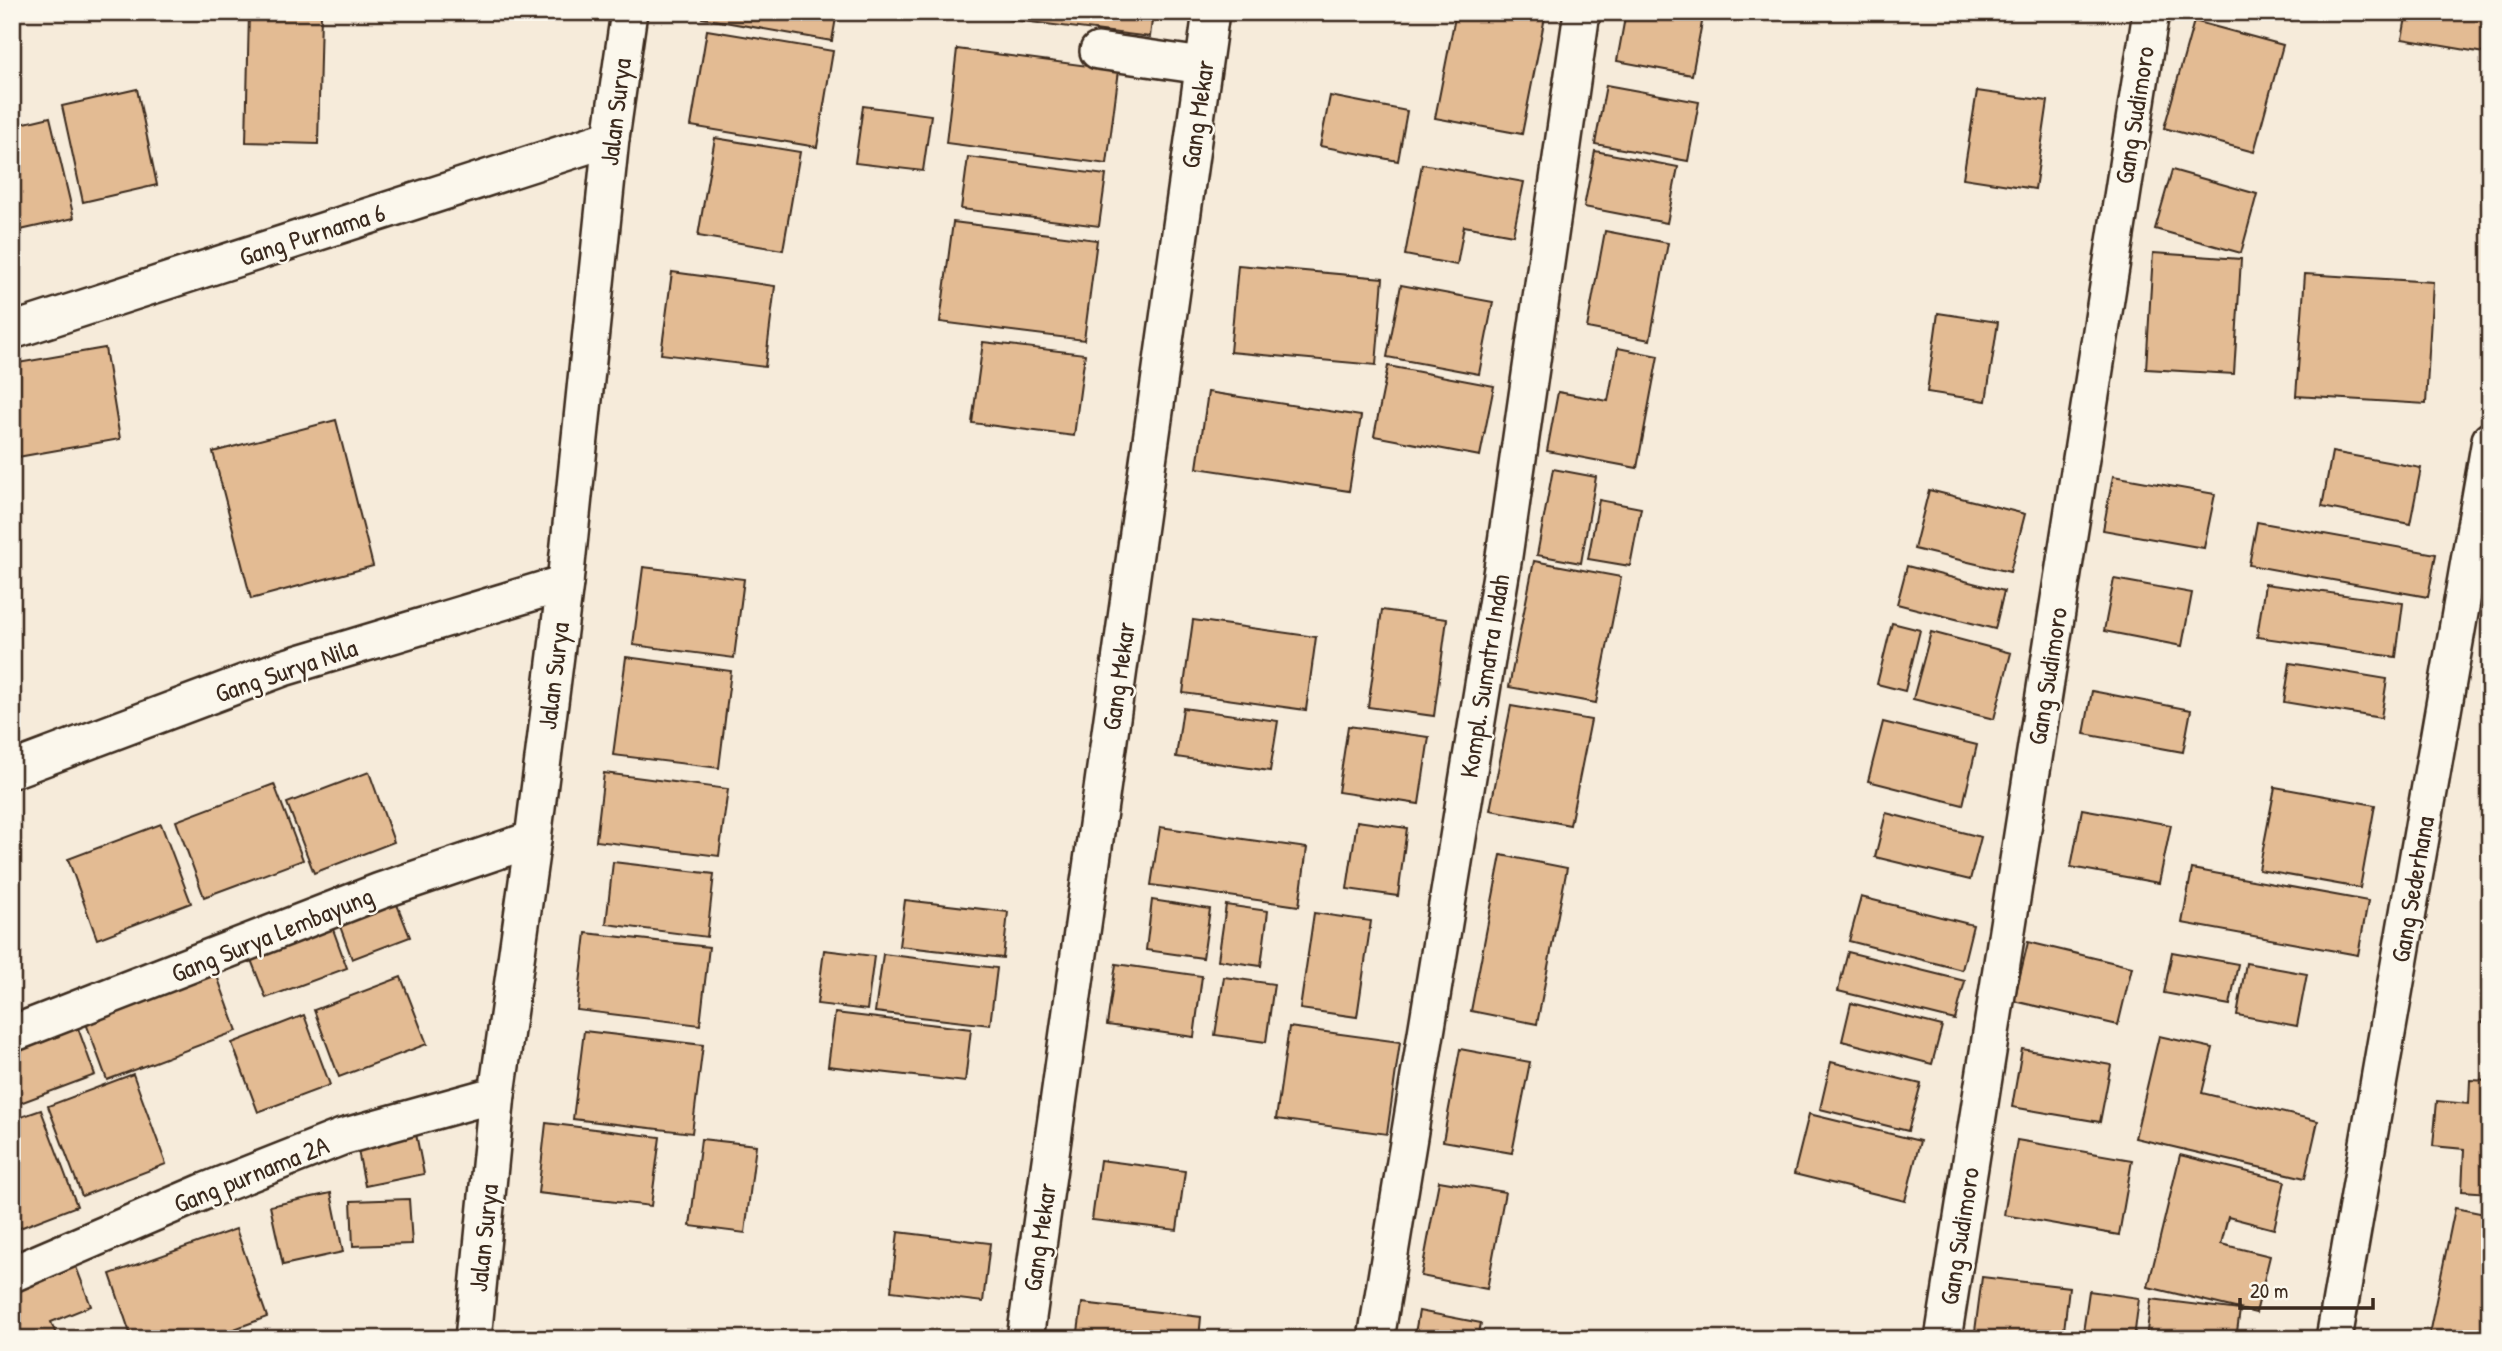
<svg xmlns="http://www.w3.org/2000/svg" width="2502" height="1351" font-family="'Patrick Hand',sans-serif">
<style>
.building{fill:#e3bb93;stroke:#3b2a1e;stroke-width:2}
.lines{fill:none;stroke-linecap:round;stroke-linejoin:round}
.street-casing{stroke:#3b2a1e;stroke-width:40}
.street{stroke:#fbf7ec;stroke-width:35}
.labels{text-anchor:middle;dominant-baseline:central;stroke-width:5;stroke-linejoin:round;paint-order:stroke}
.street-label{font-size:26px;fill:#3b2a1e;stroke:#fbf7ec}
</style>
<rect width="100%" height="100%" fill="#f6ebda"/>
<filter id="ink" filterUnits="userSpaceOnUse"><feTurbulence type="fractalNoise" baseFrequency=".0143" numOctaves="2"/><feDisplacementMap in="SourceGraphic" scale="14" xChannelSelector="R" yChannelSelector="G"/><feConvolveMatrix kernelMatrix="1 2 1 2 8 2 1 2 1" color-interpolation-filters="sRGB"/></filter>
<g filter="url(#ink)">
<!-- building -->
<g class="building">
<path d="M703,12H837L832,41L702,18Z"/>
<path d="M991,12H1153L1150,37L990,17Z"/>
<path d="M1456,12H1546L1522,134L1435,118Z"/>
<path d="M1626,12H1704L1692,75L1617,61Z"/>
<path d="M2241,12H2293L2292,20Z"/>
<path d="M2407,12H2490V54L2402,39Z"/>
<path d="M249,13L321,14L318,144L246,142Z"/>
<path d="M2194,21L2283,45L2254,152L2164,128Z"/>
<path d="M707,30L833,51L817,147L691,126Z"/>
<path d="M957,49L1119,70L1107,164L946,143Z"/>
<path d="M1606,85L1699,102L1688,161L1595,144Z"/>
<path d="M137,89L157,185L83,202L62,106Z"/>
<path d="M1977,91L2048,101L2035,189L1963,178Z"/>
<path d="M1330,96L1407,111L1398,161L1320,146Z"/>
<path d="M863,106L931,115L923,171L855,163Z"/>
<path d="M50,117L74,218L16,231L12,216V126Z"/>
<path d="M715,138L800,152L783,250L698,236Z"/>
<path d="M1595,151L1678,167L1667,223L1584,207Z"/>
<path d="M968,157L1106,175L1099,226L961,209Z"/>
<path d="M1422,164L1524,182L1513,235L1464,226L1457,265L1405,255Z"/>
<path d="M2172,170L2257,194L2241,253L2155,229Z"/>
<path d="M953,222L1097,240L1084,340L940,322Z"/>
<path d="M1605,231L1668,243L1650,340L1587,328Z"/>
<path d="M2153,253L2241,259L2234,374L2146,369Z"/>
<path d="M1238,265L1383,278L1376,365L1230,352Z"/>
<path d="M672,272L775,286L765,367L661,354Z"/>
<path d="M2305,274L2433,282L2426,404L2296,396Z"/>
<path d="M1401,285L1493,302L1479,374L1387,357Z"/>
<path d="M1938,313L1998,322L1986,401L1927,392Z"/>
<path d="M983,342L1085,354L1074,436L972,423Z"/>
<path d="M105,348L120,439L12,458V364Z"/>
<path d="M1618,348L1658,356L1637,468L1547,451L1558,392L1608,401Z"/>
<path d="M1388,366L1494,386L1480,456L1374,436Z"/>
<path d="M1208,392L1361,416L1349,491L1197,468Z"/>
<path d="M336,420L373,566L251,599L213,452Z"/>
<path d="M2332,452L2421,468L2410,524L2322,507Z"/>
<path d="M1553,469L1596,477L1581,563L1537,555Z"/>
<path d="M2113,476L2215,494L2204,548L2103,530Z"/>
<path d="M1929,490L2025,514L2010,572L1914,549Z"/>
<path d="M1599,500L1641,508L1630,566L1588,559Z"/>
<path d="M2257,522L2436,554L2428,597L2249,565Z"/>
<path d="M1534,561L1621,577L1596,703L1509,687Z"/>
<path d="M1907,566L2004,591L1995,629L1897,604Z"/>
<path d="M643,567L744,579L734,658L633,645Z"/>
<path d="M2114,579L2192,593L2182,646L2104,631Z"/>
<path d="M2265,584L2403,603L2396,657L2257,637Z"/>
<path d="M1382,610L1447,619L1434,716L1368,707Z"/>
<path d="M1193,620L1316,637L1306,710L1183,693Z"/>
<path d="M1892,623L1920,630L1905,691L1877,684Z"/>
<path d="M1931,632L2011,653L1994,719L1913,699Z"/>
<path d="M626,657L731,671L719,768L613,755Z"/>
<path d="M2290,663L2387,679L2381,718L2284,702Z"/>
<path d="M2092,691L2191,710L2183,752L2084,734Z"/>
<path d="M1511,706L1591,720L1570,825L1490,810Z"/>
<path d="M1183,708L1278,721L1270,771L1176,757Z"/>
<path d="M1883,722L1977,745L1963,805L1868,781Z"/>
<path d="M1348,726L1429,737L1419,804L1338,792Z"/>
<path d="M369,772L394,842L314,873L287,803Z"/>
<path d="M604,773L728,789L719,856L596,841Z"/>
<path d="M274,784L303,860L204,897L176,821Z"/>
<path d="M2275,787L2375,805L2360,888L2259,870Z"/>
<path d="M2082,809L2171,825L2159,883L2071,867Z"/>
<path d="M1886,813L1981,837L1970,880L1875,857Z"/>
<path d="M1357,821L1407,828L1398,896L1347,889Z"/>
<path d="M161,824L191,903L97,939L68,859Z"/>
<path d="M1160,827L1307,848L1299,906L1151,885Z"/>
<path d="M1501,855L1567,868L1537,1024L1471,1011Z"/>
<path d="M613,862L714,874L707,937L606,924Z"/>
<path d="M2192,869L2368,901L2358,955L2182,923Z"/>
<path d="M394,897L410,937L352,959L337,918Z"/>
<path d="M1861,897L1973,925L1962,970L1849,941Z"/>
<path d="M905,900L1008,912L1003,958L899,946Z"/>
<path d="M1152,900L1210,909L1203,958L1146,950Z"/>
<path d="M1226,905L1268,911L1261,966L1218,960Z"/>
<path d="M1314,913L1371,921L1357,1017L1300,1009Z"/>
<path d="M330,921L347,968L266,998L248,952Z"/>
<path d="M12,930L21,953L12,956Z"/>
<path d="M586,933L709,947L700,1025L577,1010Z"/>
<path d="M2028,942L2132,967L2118,1025L2014,1001Z"/>
<path d="M824,950L874,956L867,1010L817,1004Z"/>
<path d="M1848,952L1965,981L1955,1020L1838,991Z"/>
<path d="M2172,952L2238,964L2230,1005L2164,993Z"/>
<path d="M883,954L997,968L990,1025L875,1012Z"/>
<path d="M212,962L237,1031L107,1080L83,1015Z"/>
<path d="M2246,963L2307,974L2297,1026L2237,1015Z"/>
<path d="M1116,964L1202,976L1194,1037L1107,1025Z"/>
<path d="M401,977L427,1044L339,1077L314,1010Z"/>
<path d="M1224,977L1274,984L1266,1042L1215,1035Z"/>
<path d="M2490,990V1024L2482,1022Z"/>
<path d="M1851,1003L1942,1026L1932,1064L1842,1041Z"/>
<path d="M835,1013L971,1029L965,1082L828,1066Z"/>
<path d="M304,1015L330,1085L258,1112L232,1043Z"/>
<path d="M75,1020L95,1075L12,1106V1044Z"/>
<path d="M1289,1027L1400,1042L1387,1134L1276,1119Z"/>
<path d="M584,1031L703,1045L692,1133L573,1119Z"/>
<path d="M2159,1036L2213,1048L2202,1093L2318,1121L2305,1178L2135,1138Z"/>
<path d="M1460,1049L1530,1062L1512,1153L1443,1141Z"/>
<path d="M2022,1049L2111,1065L2100,1122L2012,1107Z"/>
<path d="M1831,1062L1921,1084L1908,1131L1820,1109Z"/>
<path d="M133,1074L166,1164L82,1196L48,1106Z"/>
<path d="M2470,1080L2490,1081V1193L2462,1191L2464,1149L2433,1146L2437,1101L2469,1104Z"/>
<path d="M41,1110L77,1206L12,1231V1120Z"/>
<path d="M1809,1114L1920,1141L1905,1201L1794,1174Z"/>
<path d="M546,1123L660,1137L651,1206L538,1193Z"/>
<path d="M416,1134L424,1174L365,1186L357,1145Z"/>
<path d="M701,1139L756,1145L745,1233L690,1226Z"/>
<path d="M2017,1140L2132,1160L2119,1235L2004,1215Z"/>
<path d="M2180,1155L2285,1181L2274,1229L2228,1217L2221,1244L2270,1256L2256,1313L2148,1287Z"/>
<path d="M1100,1160L1185,1171L1177,1230L1092,1220Z"/>
<path d="M1439,1181L1505,1192L1487,1289L1421,1276Z"/>
<path d="M331,1193L343,1252L283,1265L270,1206Z"/>
<path d="M409,1199L412,1244L353,1246L351,1201Z"/>
<path d="M2455,1208L2490,1215V1339H2428Z"/>
<path d="M236,1229L267,1317L207,1339H132L110,1274Z"/>
<path d="M898,1232L990,1243L983,1302L891,1291Z"/>
<path d="M75,1264L91,1306L51,1322L58,1339H12V1290Z"/>
<path d="M1982,1277L2069,1287L2063,1339H1974Z"/>
<path d="M2089,1291L2139,1298L2134,1339H2082Z"/>
<path d="M2151,1299L2240,1310L2236,1339H2146Z"/>
<path d="M1082,1303L1201,1317L1199,1339H1077Z"/>
<path d="M1419,1311L1481,1323L1478,1339H1414Z"/>
</g>
<g class="lines">
<defs>
<g id="street">
<path d="M1098,51L1203,66"/>
<path d="M12,331L611,138"/>
<path d="M12,770L283,668L565,583"/>
<path d="M12,1034L380,891L533,839"/>
<path d="M12,1274L203,1192L342,1137L497,1094"/>
<path d="M473,1339L497,1094L533,839L565,583L611,138L629,12"/>
<path d="M1025,1339L1211,12"/>
<path d="M1376,1339L1504,556L1582,12"/>
<path d="M1943,1339L2151,12"/>
<path d="M2334,1339L2490,440"/>
</g>
</defs>
<!-- street casing -->
<use href="#street" class="street-casing"/>
<!-- street -->
<use href="#street" class="street"/>
</g>
</g>
<g class="labels">
<!-- street labels -->
<g class="street-label">
<text transform="translate(615 112) rotate(-83)">Jalan Surya</text>
<text transform="translate(1197 114) rotate(-82)">Gang Mekar</text>
<text transform="translate(2134 115) rotate(-81)">Gang Sudimoro</text>
<text transform="translate(312 234) rotate(-18)">Gang Purnama 6</text>
<text transform="translate(286 670) rotate(-19)">Gang Surya Nila</text>
<text transform="translate(553 676) rotate(-83)">Jalan Surya</text>
<text transform="translate(1118 676) rotate(-82)">Gang Mekar</text>
<text transform="translate(1484 676) rotate(-81)">Kompl. Sumatra Indah</text>
<text transform="translate(2047 676) rotate(-81)">Gang Sudimoro</text>
<text transform="translate(2412 889) rotate(-80)">Gang Sederhana</text>
<text transform="translate(272 934) rotate(-22)">Gang Surya Lembayung</text>
<text transform="translate(251 1174) rotate(-22)">Gang purnama 2A</text>
<text transform="translate(1959 1236) rotate(-81)">Gang Sudimoro</text>
<text transform="translate(1039 1237) rotate(-82)">Gang Mekar</text>
<text transform="translate(483 1238) rotate(-84)">Jalan Surya</text>
</g>
</g>
<!-- margin -->
<rect width="2502" height="1351" fill="none" stroke="#fbf7ec" stroke-width="42"/>
<rect x="21" y="21" width="2460" height="1309" fill="none" stroke="#3b2a1e" stroke-width="2.5" filter="url(#ink)"/>
<!-- scale -->
<path d="M2240 1298v10h133v-10" fill="none" stroke="#3b2a1e" stroke-width="3.5"/>
<text x="2250" y="1298" font-size="21" fill="#3b2a1e" stroke="#fbf7ec" stroke-width="5" paint-order="stroke">20 m</text>
</svg>
